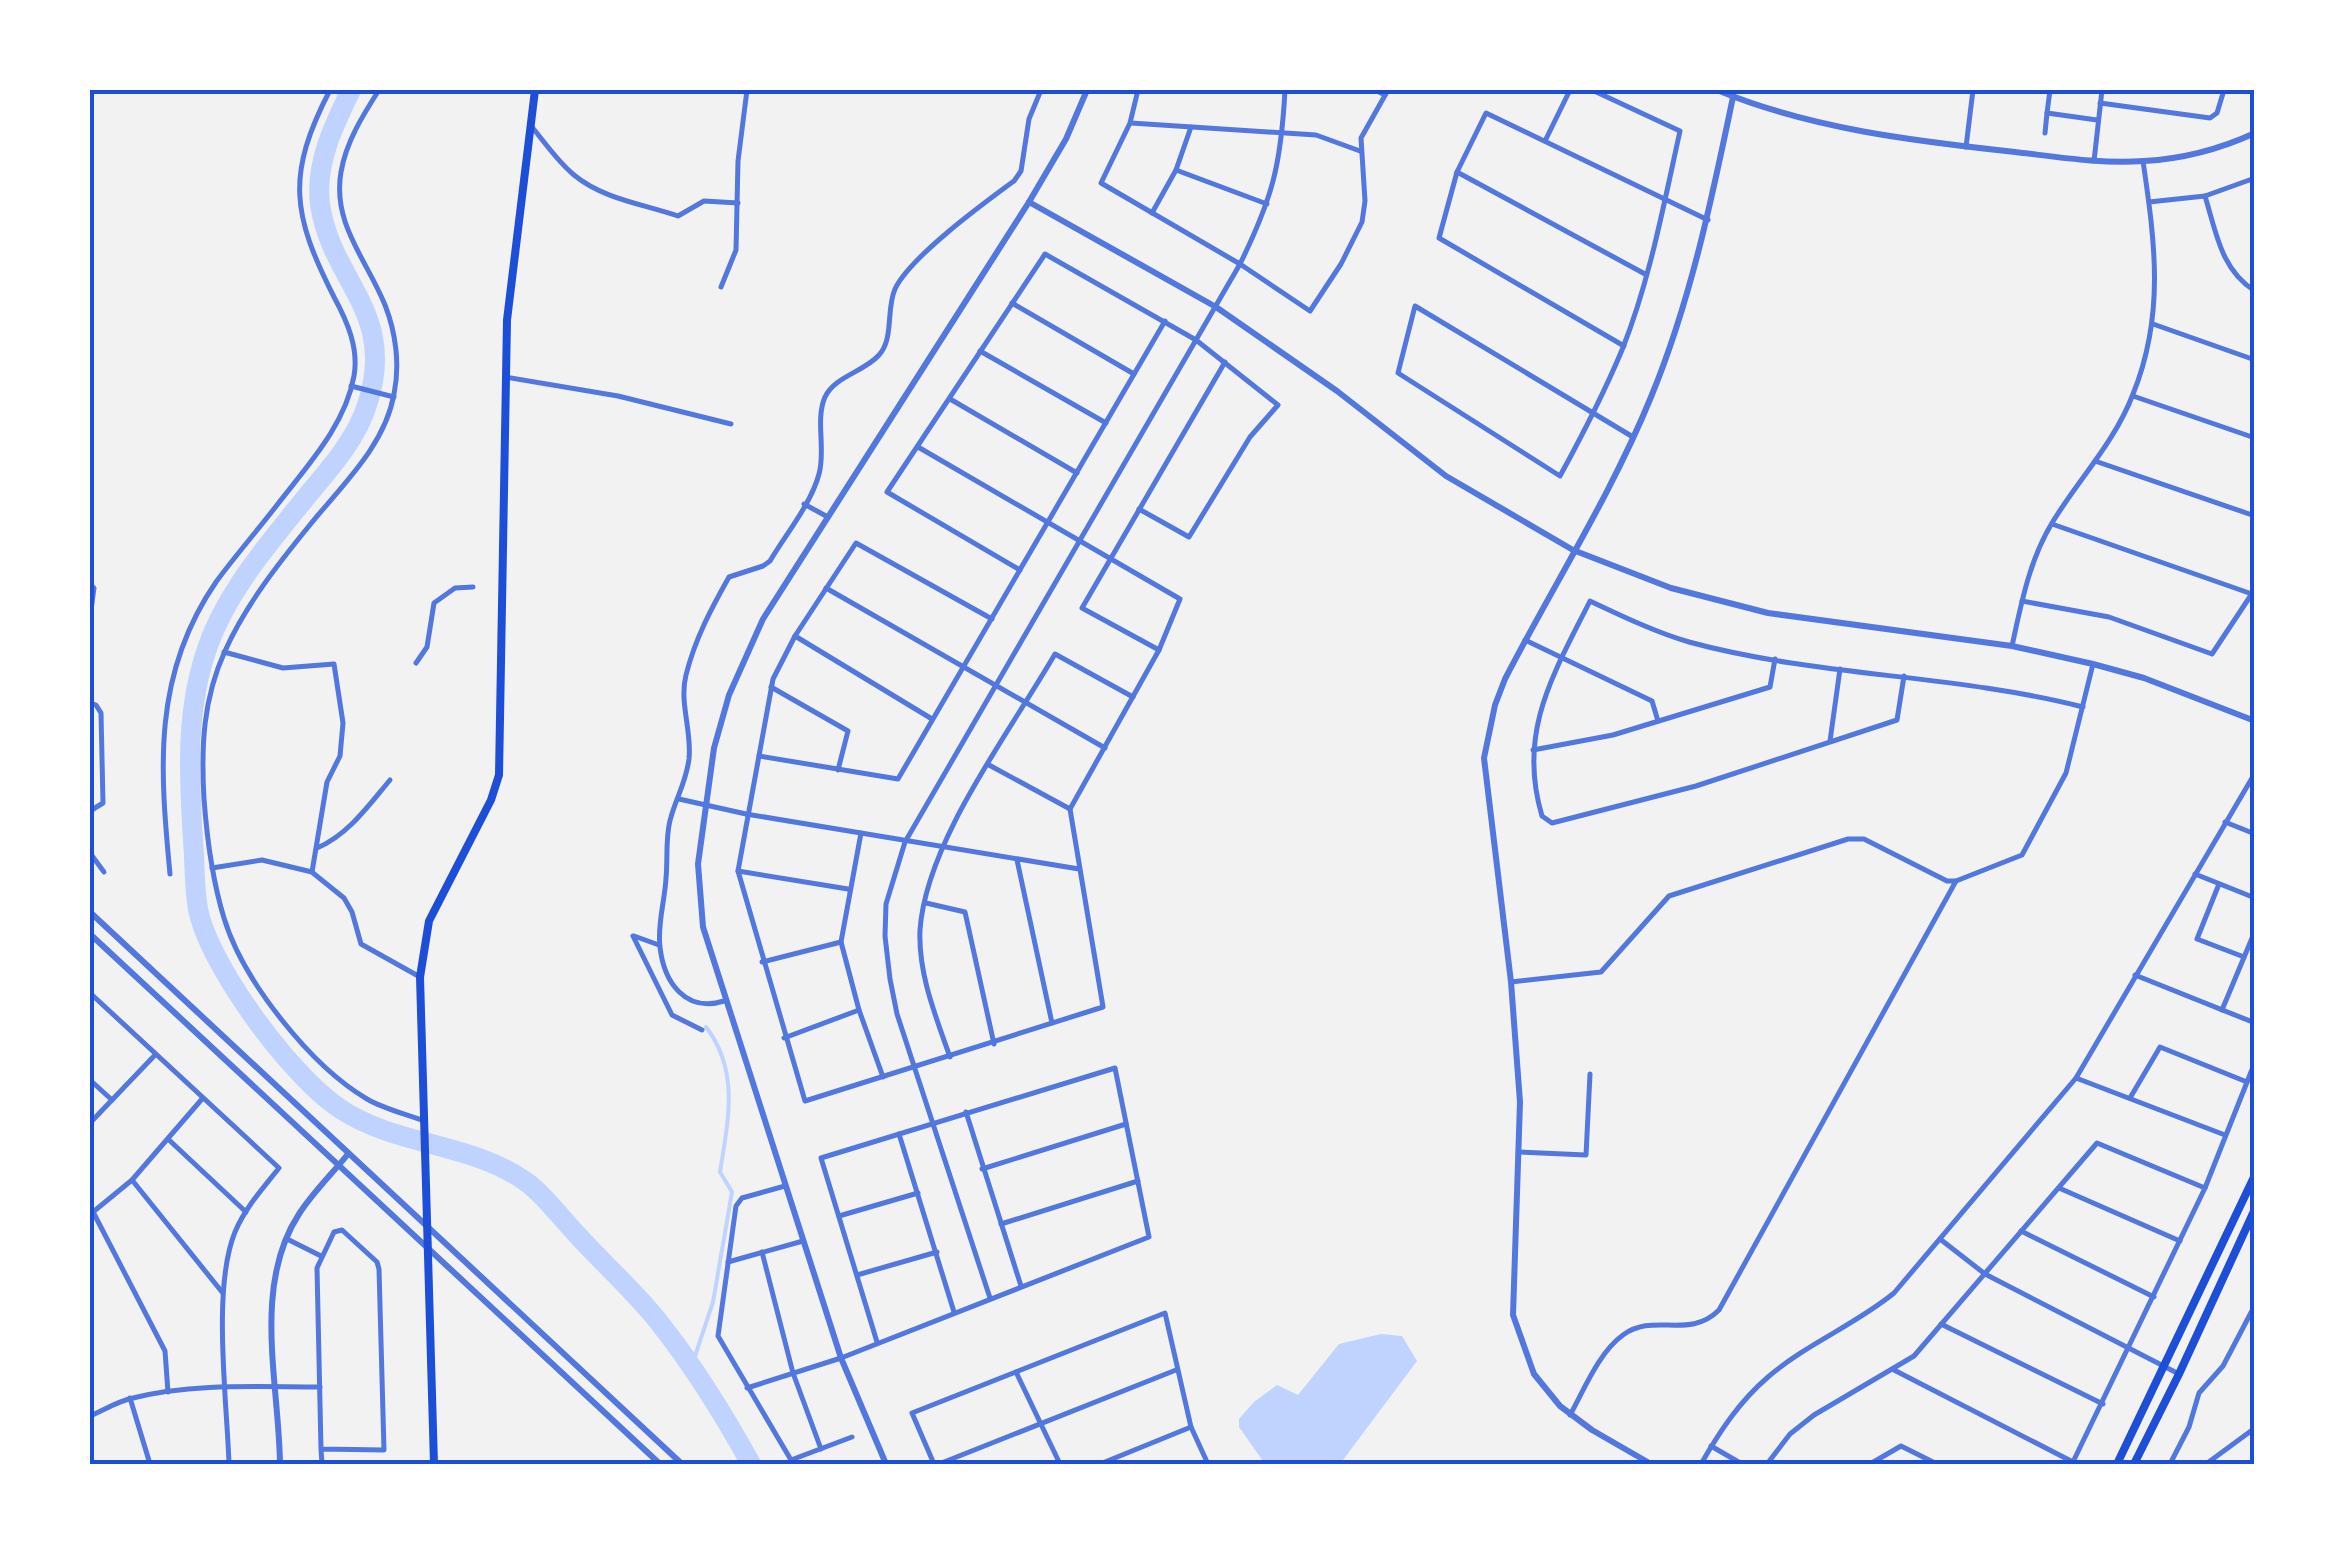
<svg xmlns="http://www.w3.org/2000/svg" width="2345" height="1554" font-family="Helvetica,sans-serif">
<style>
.water{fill:#bfd3fe}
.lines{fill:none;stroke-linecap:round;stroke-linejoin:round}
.stream{stroke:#bfd3fe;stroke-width:4}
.river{stroke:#bfd3fe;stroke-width:20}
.minor{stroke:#5277de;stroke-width:5}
.tertiary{stroke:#5277de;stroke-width:6}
.secondary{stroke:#1d4ed8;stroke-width:8}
.neatline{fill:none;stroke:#1d4ed8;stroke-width:4}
</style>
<rect width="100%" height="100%" fill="#f2f2f2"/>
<!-- water -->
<path class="water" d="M1381,1334L1402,1336L1417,1361L1340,1464H1265L1239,1427V1419L1254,1402L1277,1385L1298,1395L1339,1344Z"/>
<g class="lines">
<!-- stream -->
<path class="stream" d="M691,1368L713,1302L732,1192L720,1172C728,1121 740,1071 706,1027"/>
<!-- river -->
<path class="river" d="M351,90C334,125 315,163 320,204C331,282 398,312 367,405C357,437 333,465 312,490C274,537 228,589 208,646C185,710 189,775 193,841C195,863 194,887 198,909C209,966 291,1076 339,1108C396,1147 474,1142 529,1184C548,1199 565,1223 582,1240C607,1267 635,1292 658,1321C693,1365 724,1415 751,1464"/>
<!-- minor -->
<g class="minor">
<path d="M379,90C363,115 346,142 341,172C332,224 367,260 385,305C396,333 400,365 394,394C385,446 341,486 309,526C278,564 245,606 225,651C203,699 201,747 204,799C207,839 212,879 224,918C243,981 311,1066 367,1099C384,1109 406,1114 424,1121"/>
<path d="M1138,90L1130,123L1101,183L1240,264L1310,311L1341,264L1362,222L1365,201L1361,138L1388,90"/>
<path d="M1375,90L1385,95"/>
<path d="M1592,90L1680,131C1664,203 1650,280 1622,350C1604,393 1583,434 1560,476L1398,373L1415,306L1633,437"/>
<path d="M2050,90L2047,113L2097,120"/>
<path d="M2100,103L2210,118L2217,113L2224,90"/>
<path d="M1131,123L1316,135L1360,151"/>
<path d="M532,127C545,143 558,162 574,175C603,199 643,204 678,216L704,201L738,203"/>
<path d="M2045,133L2047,113"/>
<path d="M1545,141L1570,90"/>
<path d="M1966,147L1973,90"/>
<path d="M2094,161L2102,90"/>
<path d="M1176,170L1267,204"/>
<path d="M1457,172L1439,238L1624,346"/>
<path d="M2205,196C2216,232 2221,270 2255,291"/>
<path d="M2149,202L2205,196L2255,178"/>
<path d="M1152,213L1176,170L1191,127"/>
<path d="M1645,274L1457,172L1486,113L1708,220"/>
<path d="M721,287L736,250L738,161L747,90"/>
<path d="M1012,303L1134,374"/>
<path d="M2153,324L2255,360"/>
<path d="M980,351L1106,423"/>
<path d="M505,377L618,396L731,424"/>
<path d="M351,386L394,397"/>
<path d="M2133,396L2255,438"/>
<path d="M950,399L1077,473"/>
<path d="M918,447L1180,599L1159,650L1070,809L1103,1007L805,1101L738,871L773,679L795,636L856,543L992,619"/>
<path d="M2095,461L2255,516"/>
<path d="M804,504L826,516"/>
<path d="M2052,524L2252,594"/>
<path d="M1020,570L887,492L1045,254L1196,340L1278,405L1250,437L1189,537L1139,509"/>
<path d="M90,584L94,588L90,618"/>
<path d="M826,588L1105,748"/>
<path d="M2022,601L2109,617L2212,654L2255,589"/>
<path d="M795,636L932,719"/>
<path d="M1525,640L1652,701L1658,721"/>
<path d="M2012,646C2021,605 2029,561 2052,523C2078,480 2115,442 2133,394C2165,315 2155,243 2143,161"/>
<path d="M1159,650L1082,608L1225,362"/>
<path d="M416,663L427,647L434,603L455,588L473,587"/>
<path d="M1904,676L1897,720L1696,786L1552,823L1542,816C1517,732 1553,675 1590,601C1622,616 1655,632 1689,642C1818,677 1954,674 2083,707"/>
<path d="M771,687L848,731L838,770"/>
<path d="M90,703L96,705L101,713L103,803L90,811"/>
<path d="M1830,741L1840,669"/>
<path d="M1533,750L1613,735L1770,687L1775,659"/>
<path d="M759,756L898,779L1165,321"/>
<path d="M989,765L1070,809"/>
<path d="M679,799L746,814L1079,869"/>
<path d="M2225,822L2255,834"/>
<path d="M861,833L841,942L859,1010L883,1077"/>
<path d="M317,848C348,835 369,805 390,780"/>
<path d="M90,853L104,872"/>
<path d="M1017,860L1052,1023"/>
<path d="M212,868L262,860L312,872L327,782L340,756L343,723L334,664L283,668L224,652"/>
<path d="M738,871L848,889"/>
<path d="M313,873L344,898L352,912L361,944L420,977"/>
<path d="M170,874C160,769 152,675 216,582C235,556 257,531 277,505C307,466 345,426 354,376C359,348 347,321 334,297C292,214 286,175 330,90"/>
<path d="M2195,874L2255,898"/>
<path d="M2219,884L2197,939L2244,957"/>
<path d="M926,903L965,912L994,1044"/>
<path d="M633,936L672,1015L702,1030"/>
<path d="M634,936L659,945"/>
<path d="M762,962L841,942"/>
<path d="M2135,975L2255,1023"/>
<path d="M1511,982L1601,972L1669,896L1848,839H1864L1947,881H1956L2022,855L2066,773L2093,664"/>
<path d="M90,993L279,1168C263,1188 245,1208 235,1232C212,1288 227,1401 229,1464"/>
<path d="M724,1001C686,1013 664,983 660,947C657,925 665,900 666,878C668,859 665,835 671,817C677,796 686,782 689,759C692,730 679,703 686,675C695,639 711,609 729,577L763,566L770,561C786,534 811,504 819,474C826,450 815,420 825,397C835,376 864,372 879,355C894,339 886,309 895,289C910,257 984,203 1014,181L1021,171L1029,119L1041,90"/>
<path d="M2222,1010L2255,931"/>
<path d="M784,1038L859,1010"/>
<path d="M950,1057C936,1017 918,974 920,930C926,841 1010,732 1055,654L1133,697"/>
<path d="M2076,1078L2225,1135"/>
<path d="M90,1080L112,1100"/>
<path d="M2130,1098L2160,1047L2247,1082"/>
<path d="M966,1112L1021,1286"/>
<path d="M90,1123L155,1055"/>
<path d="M899,1134L954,1312"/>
<path d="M168,1139L246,1212"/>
<path d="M1518,1152L1586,1155L1590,1074"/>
<path d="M982,1169L1126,1124"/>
<path d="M132,1180L222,1292"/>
<path d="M785,1186L742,1198L736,1206L718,1336L791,1460L852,1437"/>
<path d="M2059,1188L2180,1241"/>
<path d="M90,1206L165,1351L168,1392"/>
<path d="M93,1212L132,1180L202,1099"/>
<path d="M839,1216L918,1193"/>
<path d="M1001,1224L1138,1181"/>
<path d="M2021,1231L2154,1297"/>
<path d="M287,1239L321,1256"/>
<path d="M1940,1239L1985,1274L2179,1374"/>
<path d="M762,1252L793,1373L821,1449"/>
<path d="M728,1262L803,1241"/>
<path d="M857,1275L937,1252"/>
<path d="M990,1298L897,1014L890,979L885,936L886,904L905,842L1240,264C1273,197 1281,164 1285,90"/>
<path d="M1941,1324L2103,1404"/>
<path d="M1894,1370L2073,1462"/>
<path d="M1016,1372L1060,1464"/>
<path d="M747,1388L841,1358L1149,1237L1115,1068L821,1158L877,1342"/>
<path d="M130,1398L150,1464"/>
<path d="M1570,1415C1584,1390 1599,1352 1623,1335C1654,1312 1689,1340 1719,1310L1956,881"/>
<path d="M90,1416C104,1410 118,1401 133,1398C193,1383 258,1387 320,1387"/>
<path d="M1711,1446L1742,1464"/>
<path d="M321,1449L384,1450L379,1269L377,1262L342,1230L334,1232L317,1268L321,1449L322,1464"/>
<path d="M934,1464L912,1413L1165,1313L1191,1427L1208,1464"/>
<path d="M939,1464L1176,1370"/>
<path d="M1100,1464L1191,1427"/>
<path d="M1701,1464C1720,1431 1739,1402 1768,1377C1806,1344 1855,1325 1894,1293L2076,1078L2255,773"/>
<path d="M1767,1464L1790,1434L1814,1415L1914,1356L2097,1143L2205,1188"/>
<path d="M1870,1464L1901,1446L1937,1464"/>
<path d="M2072,1464L2205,1188L2255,1062"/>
<path d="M2170,1464L2189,1427L2199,1393L2223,1366L2255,1305"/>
<path d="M2206,1464L2255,1428"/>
</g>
<!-- tertiary -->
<g class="tertiary">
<path d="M1717,90C1811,129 1914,141 2015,152C2058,157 2101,164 2144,161C2182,159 2220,149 2255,133"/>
<path d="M1029,202L1216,307L1337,391L1446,476L1573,550L1671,588L1768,613L2012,646L2093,664L2144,678L2255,721"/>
<path d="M90,912L682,1464"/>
<path d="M90,934L660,1464"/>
<path d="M280,1464C279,1383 252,1286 299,1214C313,1192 332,1174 348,1154"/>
<path d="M886,1464L841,1358L703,927L698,864L714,748L729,695L763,619L1029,202L1066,139L1087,90"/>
<path d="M1651,1464L1592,1430L1560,1406L1534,1374L1513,1315L1520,1102L1511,982L1484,758L1495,705L1505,679C1553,586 1611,495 1651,397C1691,300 1712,198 1733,97"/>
</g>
<!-- secondary -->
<g class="secondary">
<path d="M434,1464L420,977L429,921L491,800L499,775L507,320L535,90"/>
<path d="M2117,1464L2255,1175"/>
<path d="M2134,1464L2179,1374L2255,1209"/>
</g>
</g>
<!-- border -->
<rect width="2345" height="1554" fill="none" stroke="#ffffff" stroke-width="185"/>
<rect x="92" y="92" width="2160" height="1370" class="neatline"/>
</svg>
